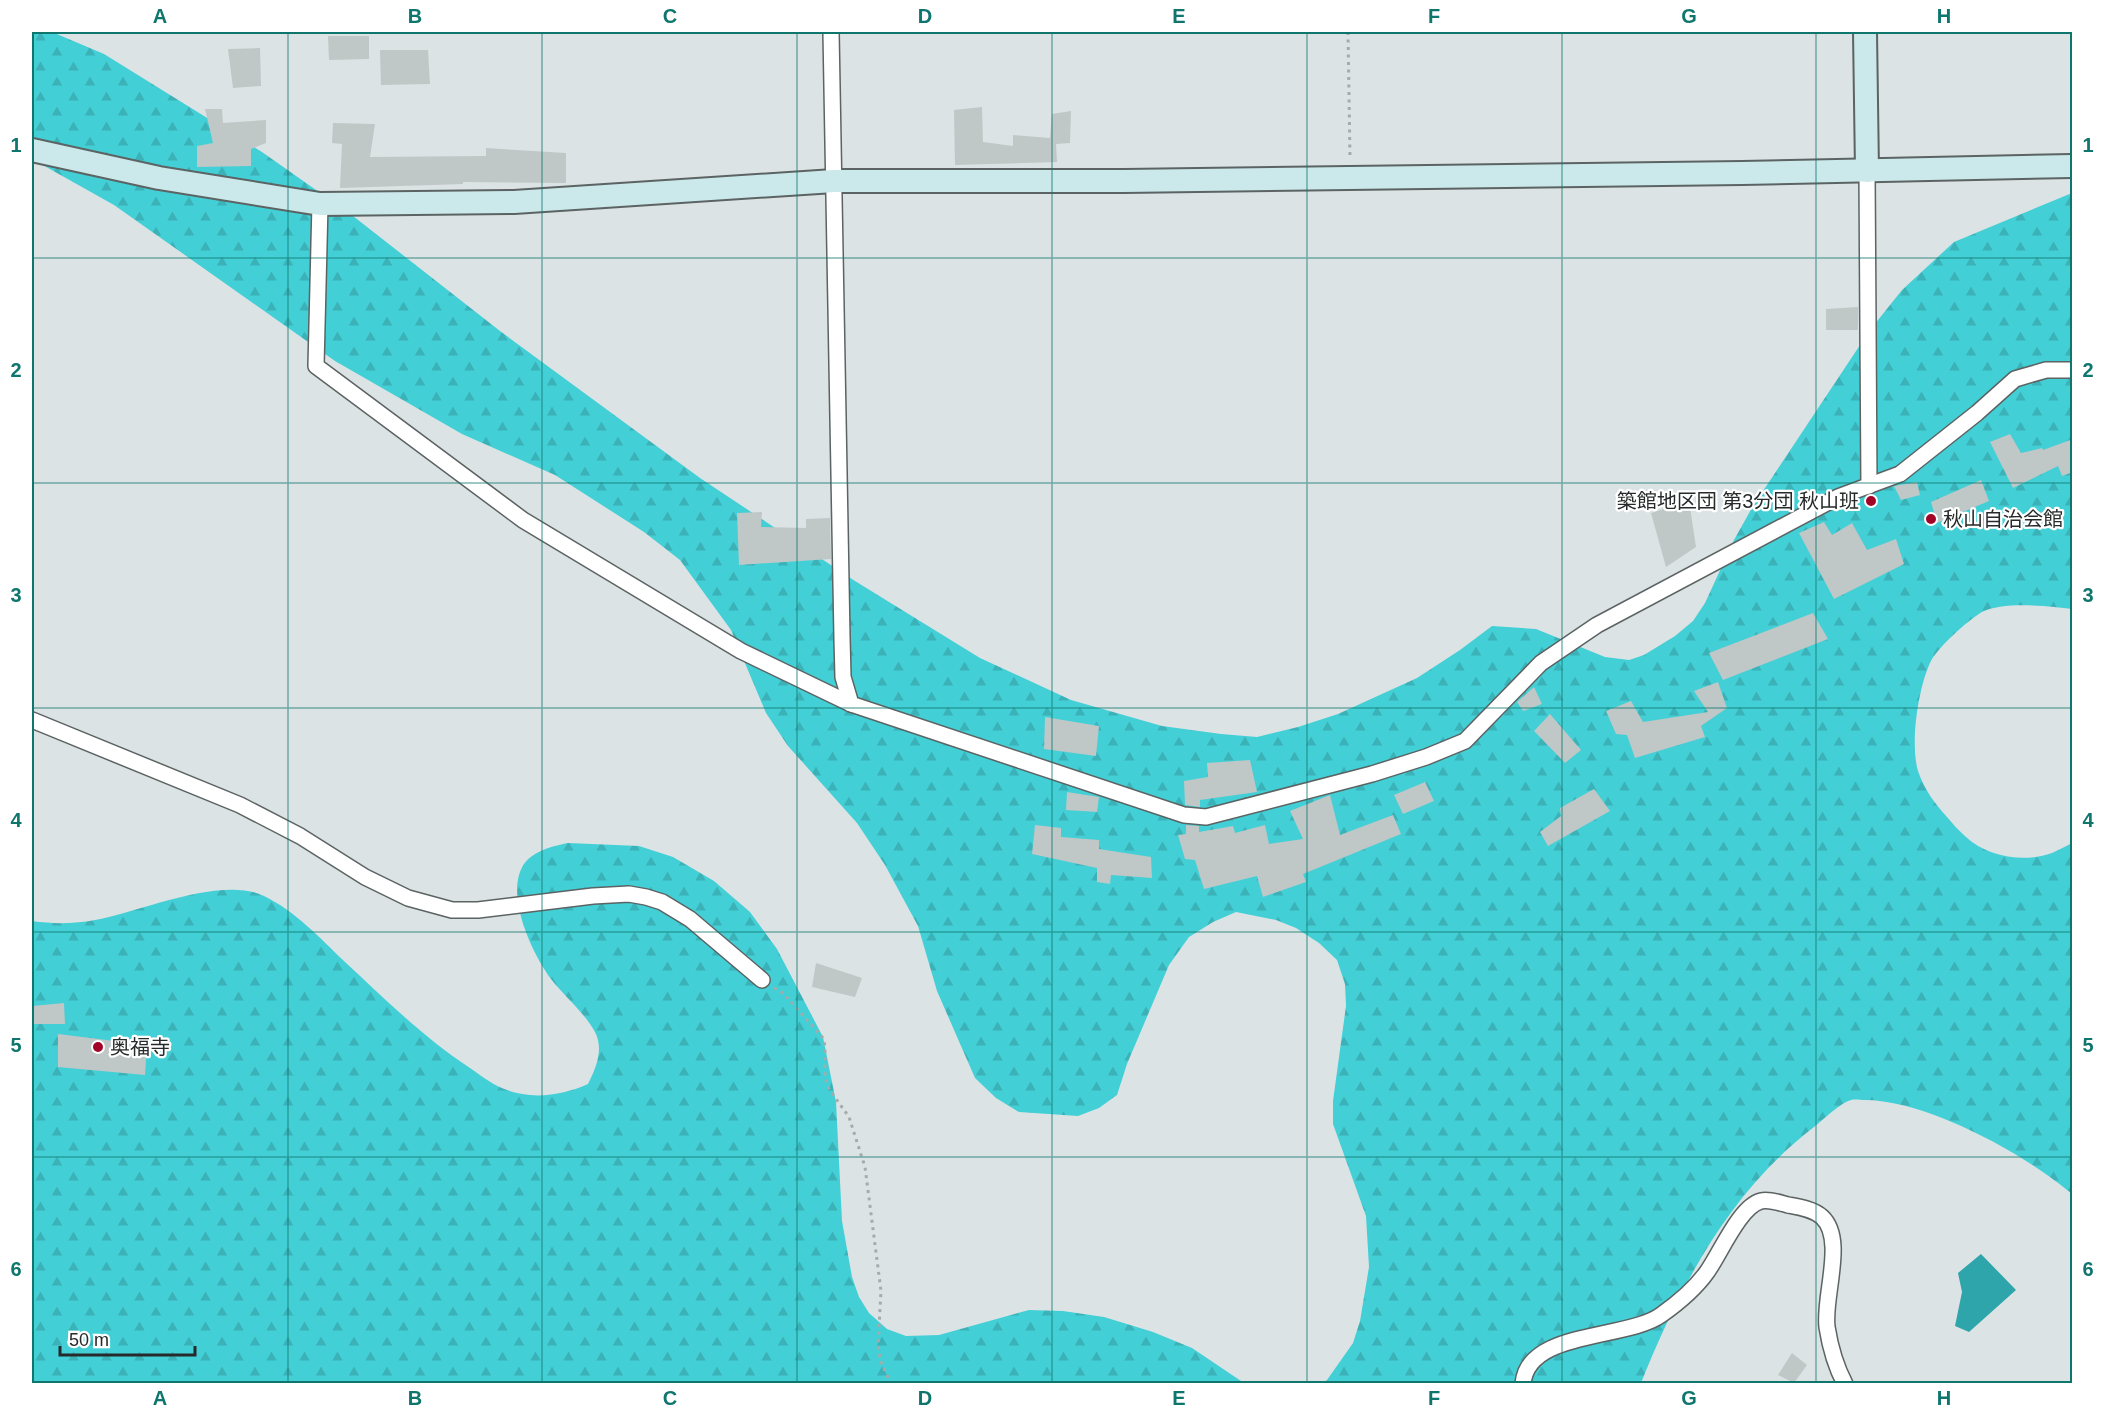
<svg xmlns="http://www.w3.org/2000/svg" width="2104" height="1415" font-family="Helvetica,'Noto Sans JP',sans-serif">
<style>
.forest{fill:url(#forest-firs)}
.water{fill:#2ea5ab}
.building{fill:#bfc7c7}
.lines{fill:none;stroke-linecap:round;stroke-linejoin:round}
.street-casing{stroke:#5c6363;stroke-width:18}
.secondary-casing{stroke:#5c6363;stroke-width:26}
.path{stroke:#a5abac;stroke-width:3;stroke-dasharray:3 4.5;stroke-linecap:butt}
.street{stroke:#fff;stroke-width:15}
.secondary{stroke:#cbe8ea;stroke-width:22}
.grid{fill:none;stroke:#0f766e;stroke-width:1.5;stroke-opacity:0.55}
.poi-dot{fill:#a20327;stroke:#fff;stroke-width:2}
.labels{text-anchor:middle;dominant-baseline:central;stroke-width:4.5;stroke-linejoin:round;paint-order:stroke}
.poi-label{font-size:20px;fill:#272a2a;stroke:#fff;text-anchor:start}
.neatline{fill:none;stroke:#0f766e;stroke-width:2}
.grid-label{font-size:20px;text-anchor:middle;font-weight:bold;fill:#0f766e}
</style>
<defs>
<pattern id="forest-firs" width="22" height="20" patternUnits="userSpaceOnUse" patternTransform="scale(1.5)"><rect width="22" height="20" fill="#43cfd6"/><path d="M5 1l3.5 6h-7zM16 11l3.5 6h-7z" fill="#3bb2b8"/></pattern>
</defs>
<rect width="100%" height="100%" fill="#dce3e4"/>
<!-- forest -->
<g class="forest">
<path d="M32,32H52L104,54L262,152L353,216L500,331L700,478L855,581L980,658L1071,700L1162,726L1221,734L1257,737L1298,727L1338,714L1417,678L1460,650L1492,626L1536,629L1605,657L1629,660L1644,655L1675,636L1693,621L1705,603L1734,540L1753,506L1870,330L1902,290L1954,242L2072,193V609C2049,606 2003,601 1982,612C1968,620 1936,649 1930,663C1918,689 1910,744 1918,771C1924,789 1935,804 1947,817C1953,824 1959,831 1966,837C1987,857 2025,863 2052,853C2059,850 2066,846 2072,843V1194C2025,1154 1927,1100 1864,1100C1861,1100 1855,1099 1851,1100C1840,1103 1823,1120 1814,1127C1729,1192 1680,1286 1641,1383H1322L1327,1380L1353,1343L1360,1321L1369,1267L1366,1216L1333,1124V1101L1346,1006L1345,984L1337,960L1319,943L1296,928L1276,920L1236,912L1213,922L1189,937L1169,965L1127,1064L1117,1095L1099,1108L1078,1116L1019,1112L996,1098L975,1078L937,991L918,926L885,865L857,823L788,746L766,713L731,630L680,560L644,532L555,475L462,434L335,361L114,205L32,159Z"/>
<path d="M568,843L639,846L673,857L714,881L750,912L777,949L823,1037L836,1102L842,1221L852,1277L859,1297L869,1313L887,1329L906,1336L939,1335L1029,1310L1063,1311L1104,1317L1153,1332L1192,1348L1244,1383L32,1384V921C53,924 74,924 95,920C139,912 222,875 264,896C295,911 320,938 345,962C385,999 424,1038 470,1068C487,1080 499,1090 522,1094C544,1098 568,1093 588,1084C596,1068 604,1049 595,1032C585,1013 564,996 551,979C532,953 504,894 524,864C533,851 553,846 568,843Z"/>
</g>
<!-- water -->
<path class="water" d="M1981,1254L2016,1290L1969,1332L1955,1326L1962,1292L1958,1273Z"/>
<!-- building -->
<g class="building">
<path d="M328,36H369V59L329,60Z"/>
<path d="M260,48L261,86L233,88L228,49Z"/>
<path d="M380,50H428L430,84L381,85Z"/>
<path d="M982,107L983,142L1013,146V135L1050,138L1052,114L1071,111L1070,143L1056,144L1057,162L955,165L954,110Z"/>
<path d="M205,109H222L223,123L266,120V143L251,149V166L197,167V146L213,143Z"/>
<path d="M333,123L375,124L370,157L486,156V148L566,153V183L463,182V184L340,188L342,144L332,143Z"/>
<path d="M1858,307V330H1826V309Z"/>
<path d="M2010,434L2021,453L2042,448L2043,450L2073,439V472L2062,476L2058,466L2013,488L1990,442Z"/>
<path d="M1981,480L1989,501L1937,523L1931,502Z"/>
<path d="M1917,482L1920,495L1901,500L1894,486Z"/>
<path d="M1689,501L1696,547L1666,567L1651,513Z"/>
<path d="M762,512L761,527L806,528V519L830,518L831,559L739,565L737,513Z"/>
<path d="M1824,522L1832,535L1852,523L1867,550L1896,539L1904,564L1834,599L1799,533Z"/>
<path d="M1813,613L1828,639L1723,680L1709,653Z"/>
<path d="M1718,682L1727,708L1701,726L1705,737L1635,758L1627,735L1616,734L1606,711L1631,701L1643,722L1708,712L1694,691Z"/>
<path d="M1534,687L1542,704L1523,711L1517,702Z"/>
<path d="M1550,714L1581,750L1565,763L1534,731Z"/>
<path d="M1045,717L1099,726L1096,756L1044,749Z"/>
<path d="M1250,760L1257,792L1200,800V807L1185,805L1184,781L1208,777L1207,763Z"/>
<path d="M1425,782L1434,801L1403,814L1394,795Z"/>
<path d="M1594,789L1610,811L1548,846L1540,832L1561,816L1560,808Z"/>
<path d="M1067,792L1099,797L1097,812L1066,810Z"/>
<path d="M1330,795L1340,835L1393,815L1401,834L1303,874L1306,882L1263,897L1257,876L1204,889L1195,860L1185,859L1178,835L1186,834V825L1199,826V832L1233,826L1235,833L1265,825L1269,844L1303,839L1290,811Z"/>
<path d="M1035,825L1061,828V837L1099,840V849L1151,857L1152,878L1111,875L1110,884L1097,882V868L1032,854Z"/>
<path d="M816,963L862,978L855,997L812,987Z"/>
<path d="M64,1003L65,1024H32V1006Z"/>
<path d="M58,1034L147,1045L145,1075L58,1067Z"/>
<path d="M1792,1353L1807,1365L1794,1383L1778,1375Z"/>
</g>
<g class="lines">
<defs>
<g id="street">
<path d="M831,32L842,638L843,677L851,704L1184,815L1206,817L1372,774L1426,757L1465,741L1541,663L1597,625L1838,497L1900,474L1977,413L2015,379L2046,370H2072"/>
<path d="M1867,171L1869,486"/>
<path d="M320,204L316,366L523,520L741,651L851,704"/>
<path d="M32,720L240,805L300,836L365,877L408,898L452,910H478L593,896L629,894L646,897L662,902L690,919L762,980"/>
<path d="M1523,1384C1527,1330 1626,1340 1661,1315C1678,1303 1695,1289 1707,1272C1720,1254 1740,1206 1761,1201C1770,1199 1780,1203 1788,1205C1799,1207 1813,1209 1822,1217C1846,1239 1823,1297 1827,1327C1830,1346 1836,1367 1845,1384"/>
</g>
<g id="secondary">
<path d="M1865,32L1867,171"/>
<path d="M32,150L159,178L320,204L514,202L834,181H1124L1742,173L2072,166"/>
</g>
</defs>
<!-- street casing -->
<use href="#street" class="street-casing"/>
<!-- secondary casing -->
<use href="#secondary" class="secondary-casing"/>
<!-- path -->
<g class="path">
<path d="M1348,32L1350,158"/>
<path d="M774,988L783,993L823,1038L825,1046V1077L829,1089L849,1117L865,1167L881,1291L878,1346L881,1362L891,1384"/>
</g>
<!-- street -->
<use href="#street" class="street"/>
<!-- secondary -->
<use href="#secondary" class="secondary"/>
</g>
<!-- grid -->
<path class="grid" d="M288,32V1384M542,32V1384M797,32V1384M1052,32V1384M1307,32V1384M1562,32V1384M1816,32V1384M32,258H2072M32,483H2072M32,708H2072M32,932H2072M32,1157H2072"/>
<!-- markers -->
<g class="poi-dot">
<circle cx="1871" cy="501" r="6"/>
<circle cx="1931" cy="519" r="6"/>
<circle cx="98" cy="1047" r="6"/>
</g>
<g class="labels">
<!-- poi labels -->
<g class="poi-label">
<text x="1859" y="501" text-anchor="end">築館地区団 第3分団 秋山班</text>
<text x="1943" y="519">秋山自治会館</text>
<text x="110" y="1047">奥福寺</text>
</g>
</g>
<!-- border -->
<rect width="2104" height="1415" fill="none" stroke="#ffffff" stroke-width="66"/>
<!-- scale -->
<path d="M60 1346v9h135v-9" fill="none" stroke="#272a2a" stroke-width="3"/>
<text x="69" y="1346" font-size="18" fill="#272a2a" stroke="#ffffff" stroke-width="4.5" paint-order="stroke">50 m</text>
<rect x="33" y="33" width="2038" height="1349" class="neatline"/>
<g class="grid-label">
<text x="160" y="23">A</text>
<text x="415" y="23">B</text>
<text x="670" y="23">C</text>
<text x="925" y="23">D</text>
<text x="1179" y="23">E</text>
<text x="1434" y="23">F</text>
<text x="1689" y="23">G</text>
<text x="1944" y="23">H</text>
<text x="16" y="152">1</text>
<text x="2088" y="152">1</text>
<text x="16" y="377">2</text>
<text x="2088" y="377">2</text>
<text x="16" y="602">3</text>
<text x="2088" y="602">3</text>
<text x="16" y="827">4</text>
<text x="2088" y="827">4</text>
<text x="16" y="1052">5</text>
<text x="2088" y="1052">5</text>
<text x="16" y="1276">6</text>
<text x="2088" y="1276">6</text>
<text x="160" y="1405">A</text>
<text x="415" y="1405">B</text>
<text x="670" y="1405">C</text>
<text x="925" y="1405">D</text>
<text x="1179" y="1405">E</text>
<text x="1434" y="1405">F</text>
<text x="1689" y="1405">G</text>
<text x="1944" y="1405">H</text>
</g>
</svg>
